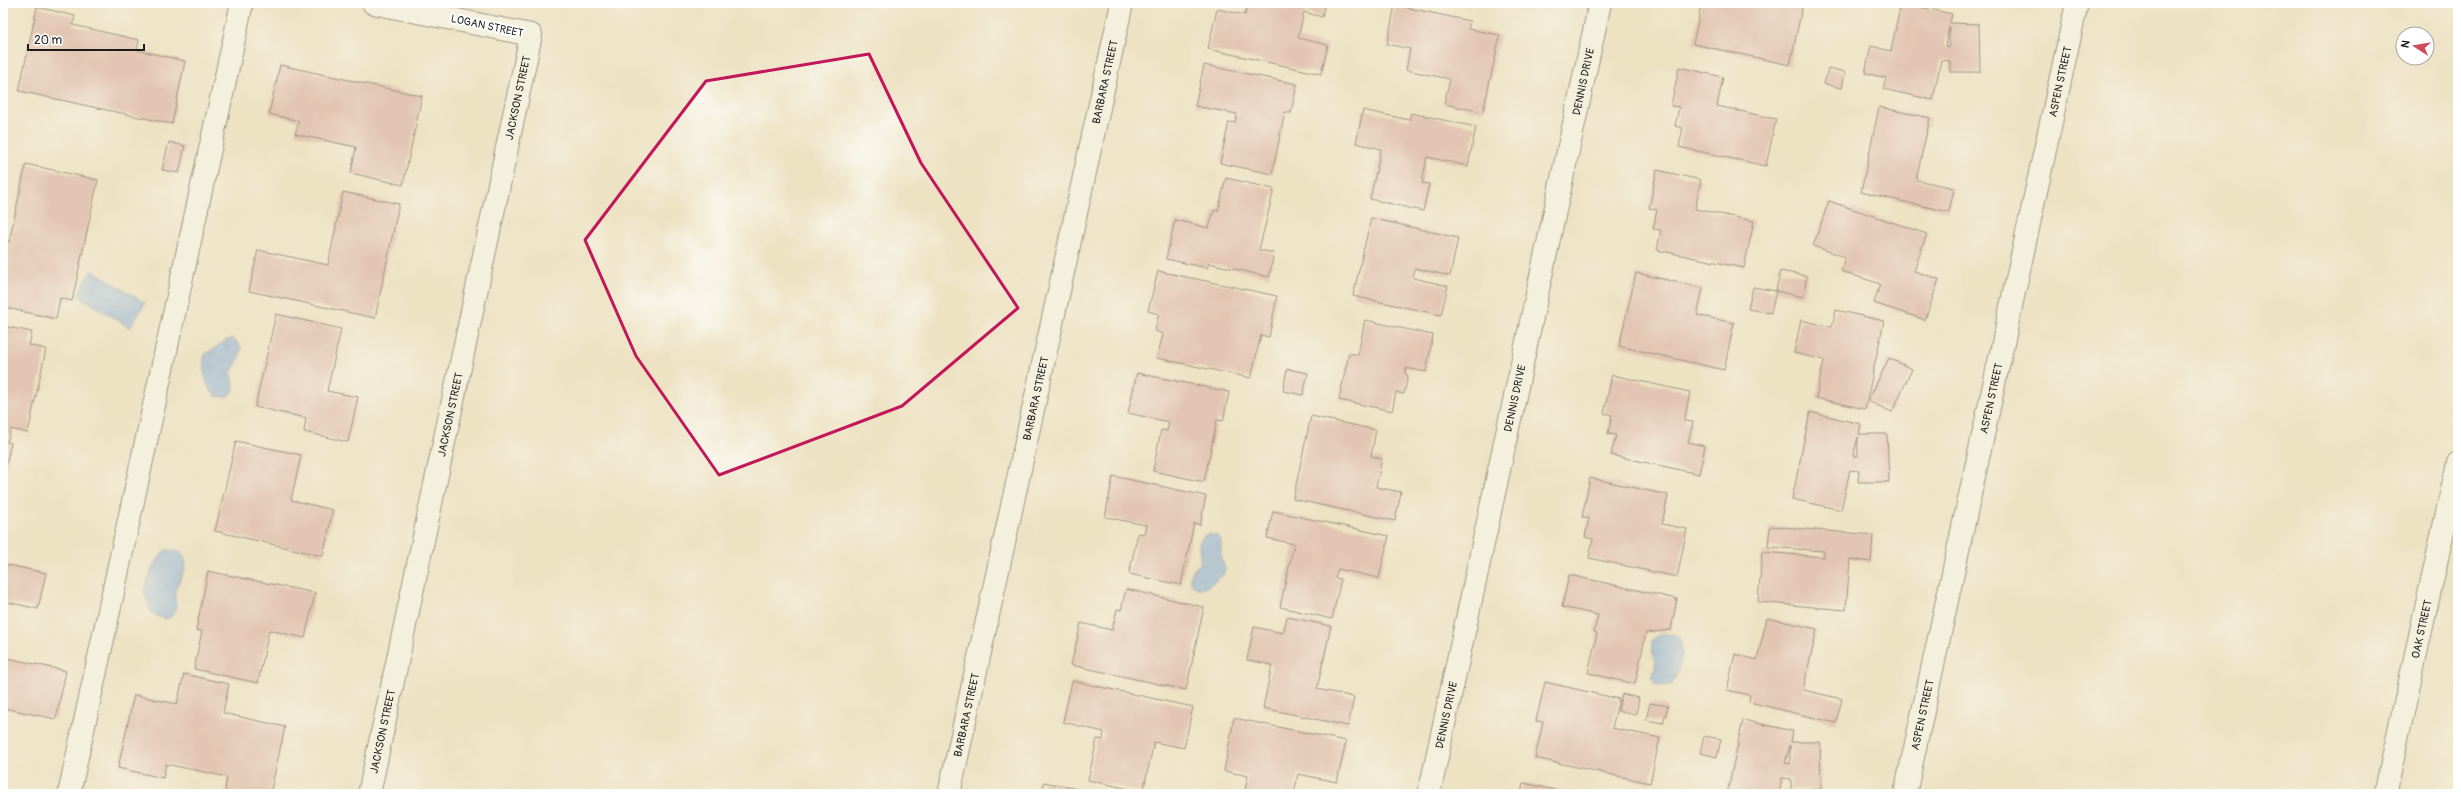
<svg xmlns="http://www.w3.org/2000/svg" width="2461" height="797" font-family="Pangolin,sans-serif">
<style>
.water{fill:url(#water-ripples);stroke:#4a6280}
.building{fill:#d5a39d;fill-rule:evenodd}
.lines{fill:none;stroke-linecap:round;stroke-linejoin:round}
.lane-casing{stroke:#3b3a35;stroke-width:24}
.street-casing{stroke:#3b3a35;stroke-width:24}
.lane{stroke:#fff;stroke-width:22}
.street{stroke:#fff;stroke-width:22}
.marked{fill:none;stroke:#c2185b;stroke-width:3;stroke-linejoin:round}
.labels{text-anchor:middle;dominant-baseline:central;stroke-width:4;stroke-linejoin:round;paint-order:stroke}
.street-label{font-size:11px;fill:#1c1c1c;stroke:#fff}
</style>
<defs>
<pattern id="water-ripples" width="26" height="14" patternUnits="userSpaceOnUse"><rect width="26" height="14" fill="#78a9e3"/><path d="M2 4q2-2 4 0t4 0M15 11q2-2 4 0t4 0" fill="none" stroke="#6289b7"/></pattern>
</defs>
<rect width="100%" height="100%" fill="#fff"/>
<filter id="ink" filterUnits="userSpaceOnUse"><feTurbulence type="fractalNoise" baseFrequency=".025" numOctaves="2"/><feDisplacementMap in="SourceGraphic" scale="8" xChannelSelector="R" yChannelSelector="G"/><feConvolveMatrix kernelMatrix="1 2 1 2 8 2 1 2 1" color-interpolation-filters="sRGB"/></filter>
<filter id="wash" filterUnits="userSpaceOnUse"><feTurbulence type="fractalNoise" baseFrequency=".012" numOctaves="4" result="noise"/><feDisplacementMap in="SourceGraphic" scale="16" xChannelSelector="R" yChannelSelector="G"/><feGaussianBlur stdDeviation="0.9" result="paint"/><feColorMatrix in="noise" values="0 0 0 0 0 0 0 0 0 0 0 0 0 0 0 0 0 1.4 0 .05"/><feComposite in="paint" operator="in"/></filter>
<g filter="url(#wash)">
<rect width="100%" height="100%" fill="#ede2c2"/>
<!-- water -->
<g class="water">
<path d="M92,270L145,303L130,328L77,295Z"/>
<path d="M234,339L241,347L239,358L231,373C232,384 239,391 226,397L216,396C206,391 200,363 206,353C217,350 222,338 234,339Z"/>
<path d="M1208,534L1216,535L1221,540V559L1225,568L1223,575C1217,579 1208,588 1200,589L1192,585L1190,578L1193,570L1200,564C1202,552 1193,540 1208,534Z"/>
<path d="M165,550L180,551C194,566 177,578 175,594C174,601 178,606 175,612C173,616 169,618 165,619L156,616L151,612L144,591L152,568Z"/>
<path d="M1662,633L1676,635C1688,644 1679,673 1672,684L1663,686L1655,684C1649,676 1657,671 1655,662C1654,654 1650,650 1652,640Z"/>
</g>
<g id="blocks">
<!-- building -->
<g class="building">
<path d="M1248,3H1325L1322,17L1304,12L1298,38L1328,45L1321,74L1208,49L1217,9L1245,15Z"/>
<path d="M1453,3H1471L1470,7Z"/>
<path d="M1803,3L1790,65L1693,44L1701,6L1690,3Z"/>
<path d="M1901,3L1952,14L1950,23L1979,24L1980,72H1950V61L1941,60L1933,100L1883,89L1886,78L1865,73L1871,46L1891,51ZM1949,27V47L1945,46Z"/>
<path d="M1395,5L1470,21L1468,29L1500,35L1483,112L1444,104L1450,79L1406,70L1410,49L1387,44Z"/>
<path d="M37,7L75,16L73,25L139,40L137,50L185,61L172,124L19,91Z"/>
<path d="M280,65L422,96L403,185L351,173L356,147L295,134L299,121L269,114Z"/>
<path d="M1204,65L1297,84L1291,113L1285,112L1272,174L1220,163L1229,122L1235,123L1237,114L1195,106Z"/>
<path d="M1679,67L1723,77L1717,106L1776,119L1766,166L1679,147L1683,128L1675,126L1679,107L1671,106Z"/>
<path d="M1828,68L1845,72L1842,88L1824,84Z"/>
<path d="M1879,107L1930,118L1916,180L1954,188L1949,212L1861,192Z"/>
<path d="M1363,110L1409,120L1411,113L1476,127L1468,166L1427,157L1422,183L1429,184L1423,211L1370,199L1381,149L1356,143Z"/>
<path d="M169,142L185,146L179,173L162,170Z"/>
<path d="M26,164L98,180L72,301L60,298L56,319L3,307V241L9,242Z"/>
<path d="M1657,170L1701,180L1695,209L1754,221L1744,268L1657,250L1661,230L1653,229L1657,210L1649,208Z"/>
<path d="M1226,178L1274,189L1259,250L1274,253L1269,277L1209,263L1207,268L1166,259L1175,220L1209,228L1214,210L1218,211Z"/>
<path d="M343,192L399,204L375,318L249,291L258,250L328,265Z"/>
<path d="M1829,201L1927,234L1914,271L1939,279L1925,320L1874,303L1880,284L1841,271L1845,257L1813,246Z"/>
<path d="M1371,218L1458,238L1450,276L1415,268L1413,278L1448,286L1441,315L1353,296Z"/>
<path d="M1158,271L1277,296L1269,337L1261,335L1251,378L1157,358L1163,334L1155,331L1159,314L1148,311Z"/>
<path d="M1780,271L1807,276L1803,297L1776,291Z"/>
<path d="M1636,273L1703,288L1697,315L1734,323L1724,370L1619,346Z"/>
<path d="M1753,287L1776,291L1771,313L1748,309Z"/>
<path d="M1836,310L1884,321L1865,409L1816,398L1824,360L1794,353L1801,320L1832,327Z"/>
<path d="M276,314L341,329L327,391L358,397L348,442L304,432L306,418L255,407Z"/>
<path d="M1365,320L1433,335L1426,372L1406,368L1405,374L1408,375L1404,394L1396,392L1392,411L1339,400L1349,353L1358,355Z"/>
<path d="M3,326L32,332L29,345L46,349L28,433L11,429L7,442L11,443L4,475Z"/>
<path d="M1889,358L1912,369L1892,412L1868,401Z"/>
<path d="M1287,369L1308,373L1303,395L1283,391Z"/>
<path d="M1137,373L1229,392L1223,421L1217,420L1204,482L1153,471L1161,430L1167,431L1169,422L1128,413Z"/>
<path d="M1612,375L1690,392L1684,421L1693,422L1688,442L1705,446L1699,474L1611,455L1616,435L1608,434L1612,415L1604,413Z"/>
<path d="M1810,412L1861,424L1859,434H1887L1889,482H1858L1859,471L1850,470L1841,510L1792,499ZM1858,437V456H1853Z"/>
<path d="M1311,416L1376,430L1371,456L1382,459L1376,487L1401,492L1395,521L1293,499Z"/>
<path d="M236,441L301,455L291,500L333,510L323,556L215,531Z"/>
<path d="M1113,476L1206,496L1200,525L1194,523L1181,585L1129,574L1138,533L1144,534L1146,525L1105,517Z"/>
<path d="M1590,478L1668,495L1662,524L1687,529L1677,577L1589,558L1593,539L1585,537L1589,518L1582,517Z"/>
<path d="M1273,511L1389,536L1379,578L1338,569L1335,578L1341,579L1332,619L1280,607L1294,544L1267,538Z"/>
<path d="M1770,526L1873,535L1871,562L1850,559L1846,610L1758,602L1762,552L1824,557V551L1768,547Z"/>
<path d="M3,564L46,573L38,609L3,601Z"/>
<path d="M208,571L315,593L305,638L269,630L258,683L194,669L202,631L196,630Z"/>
<path d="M1569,575L1677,599L1671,630L1646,633L1635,684L1588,673L1597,633L1594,632L1598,615L1562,607Z"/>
<path d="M1126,589L1204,607L1186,690L1071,665L1081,623L1112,630L1117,609L1121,610Z"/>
<path d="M1287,617L1331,626L1317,689L1354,697L1348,726L1263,708L1272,665L1247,660L1254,627L1283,633Z"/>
<path d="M1767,618L1817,629L1803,690L1842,699L1836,723L1749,702L1750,695L1727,690L1735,654L1757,660Z"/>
<path d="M3,657L66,671L56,719L3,708Z"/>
<path d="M184,674L229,684L223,713L285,727L270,794H239L225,791L227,777L166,764L163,778L118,768L134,695L177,704Z"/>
<path d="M1072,681L1193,707L1184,748L1154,742L1143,792L1088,780L1097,739L1103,740L1104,732L1063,722Z"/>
<path d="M1545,682L1619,699L1612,728L1660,738L1650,783L1535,758L1543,722L1536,721Z"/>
<path d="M1622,694L1639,698L1636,715L1618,711Z"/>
<path d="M1650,703L1668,706L1663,723L1646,720Z"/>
<path d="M1234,718L1346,741L1337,782L1298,774L1294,794H1244L1248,776L1224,771Z"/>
<path d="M1743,720L1793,731L1791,742H1820L1821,789L1791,790V779L1782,778L1779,794H1727ZM1790,745V764L1785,763Z"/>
<path d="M1704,736L1721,739L1717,757L1700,753Z"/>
<path d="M1044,782L1096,793V794H1042Z"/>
<path d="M1523,783L1570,793V794H1521Z"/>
</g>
</g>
</g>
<g filter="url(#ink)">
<use href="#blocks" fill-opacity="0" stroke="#3b3a35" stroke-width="1"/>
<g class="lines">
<defs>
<path id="lane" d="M69,794L242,3"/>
<g id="street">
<path id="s1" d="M369,794L531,35L373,3"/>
<path id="s2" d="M949,794L1122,3"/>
<path id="s3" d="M1429,794L1600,3"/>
<path id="s4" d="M1905,794L2077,3"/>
<path id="s5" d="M2385,794L2458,463"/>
</g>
</defs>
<!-- lane casing -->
<use href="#lane" class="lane-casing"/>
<!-- street casing -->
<use href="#street" class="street-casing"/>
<!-- lane -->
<use href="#lane" class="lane"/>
<!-- street -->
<use href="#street" class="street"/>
</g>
</g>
<!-- marked area -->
<path d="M0 0H2461V797H0ZM869,54L921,163L1018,308L902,406L719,475L636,356L585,240L706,81Z" fill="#ede2c2" fill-opacity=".55" fill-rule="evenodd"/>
<path class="marked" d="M869,54L921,163L1018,308L902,406L719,475L636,356L585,240L706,81Z"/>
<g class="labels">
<!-- street labels -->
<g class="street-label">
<text transform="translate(487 26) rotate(12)">LOGAN STREET</text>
<text stroke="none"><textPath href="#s2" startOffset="729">BARBARA STREET</textPath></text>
<text stroke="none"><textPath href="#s3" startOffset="729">DENNIS DRIVE</textPath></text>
<text stroke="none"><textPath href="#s4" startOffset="729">ASPEN STREET</textPath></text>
<text stroke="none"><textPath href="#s1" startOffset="712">JACKSON STREET</textPath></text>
<text stroke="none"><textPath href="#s2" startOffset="405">BARBARA STREET</textPath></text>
<text stroke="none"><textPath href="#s4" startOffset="405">ASPEN STREET</textPath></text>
<text stroke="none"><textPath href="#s3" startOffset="405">DENNIS DRIVE</textPath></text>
<text stroke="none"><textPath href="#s1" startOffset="388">JACKSON STREET</textPath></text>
<text stroke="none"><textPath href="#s5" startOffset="169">OAK STREET</textPath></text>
<text stroke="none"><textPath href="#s2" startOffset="81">BARBARA STREET</textPath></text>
<text stroke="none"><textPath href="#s3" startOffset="81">DENNIS DRIVE</textPath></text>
<text stroke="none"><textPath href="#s4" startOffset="81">ASPEN STREET</textPath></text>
<text stroke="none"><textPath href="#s1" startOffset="64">JACKSON STREET</textPath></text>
</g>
</g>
<!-- margin -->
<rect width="2461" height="797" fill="none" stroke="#fff" stroke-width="16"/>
<!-- north arrow -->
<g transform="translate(2415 46) rotate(282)"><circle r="19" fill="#ffffff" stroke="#a4a4a4"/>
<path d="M0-3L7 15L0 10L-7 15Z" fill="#d1495b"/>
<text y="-6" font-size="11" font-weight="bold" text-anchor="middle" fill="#1c1c1c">N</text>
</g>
<!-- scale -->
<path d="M28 44v6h116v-6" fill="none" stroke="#1c1c1c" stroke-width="2"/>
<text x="34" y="44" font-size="12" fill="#1c1c1c" stroke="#ffffff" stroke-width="3" paint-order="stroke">20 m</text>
</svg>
